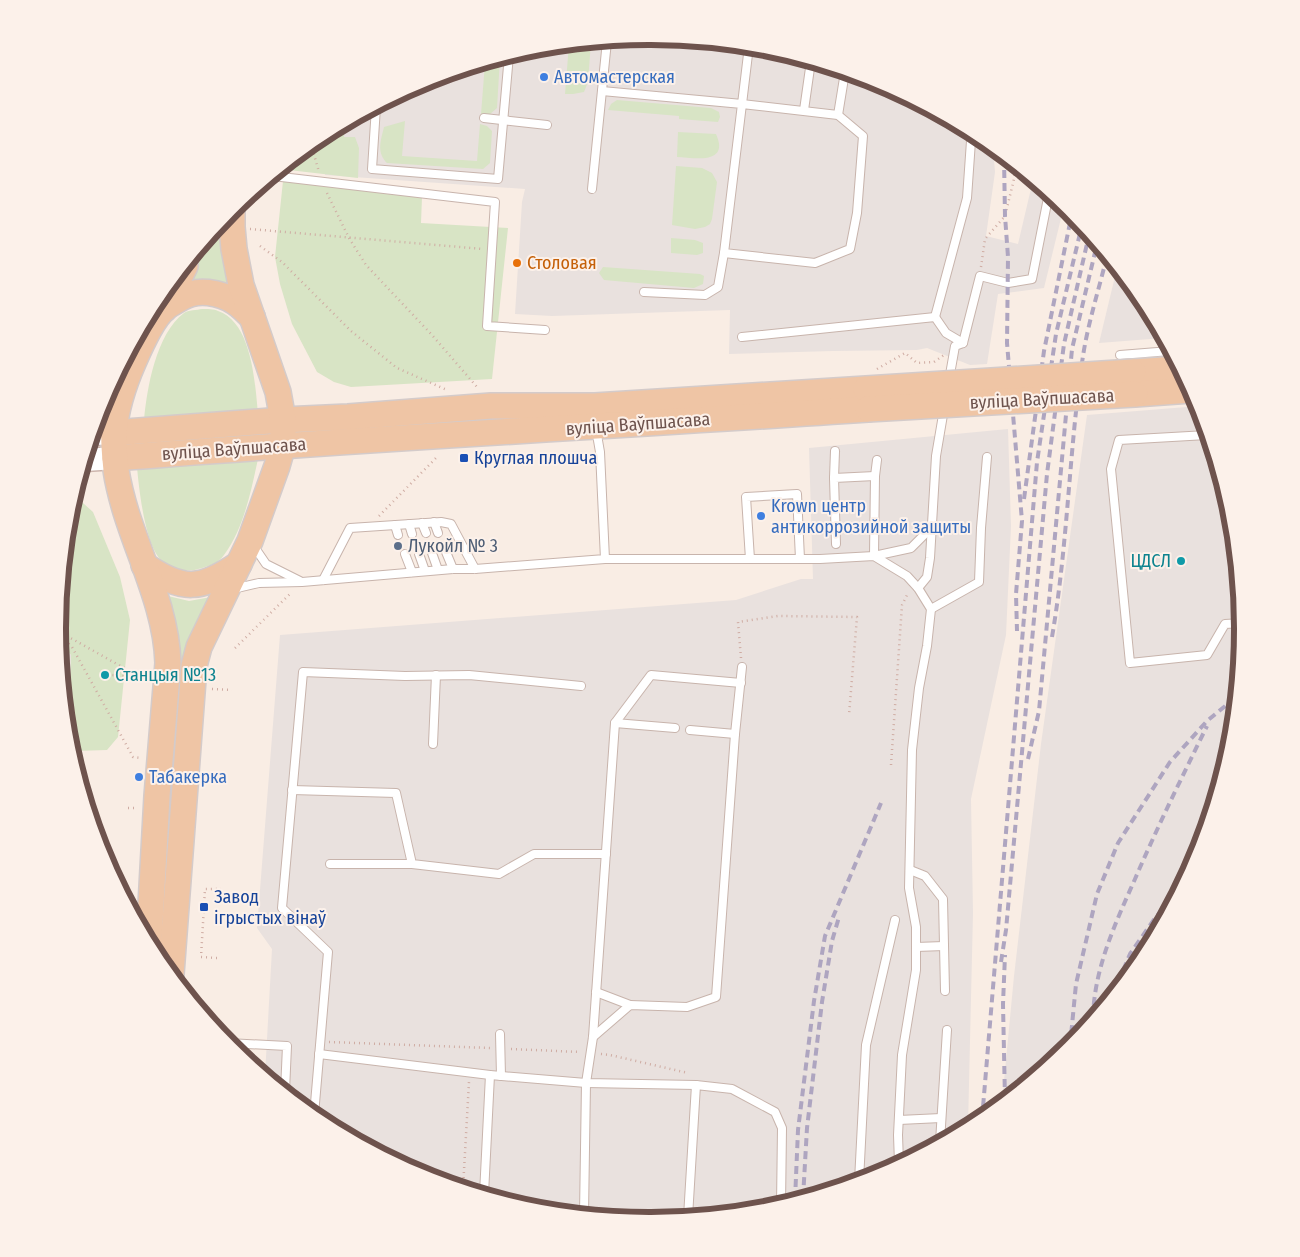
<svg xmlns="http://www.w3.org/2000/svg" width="1300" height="1257" font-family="'Fira Sans Condensed',sans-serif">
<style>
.industrial{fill:#e9e1de}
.green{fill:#d8e4c5}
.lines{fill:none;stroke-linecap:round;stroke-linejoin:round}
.service-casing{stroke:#c8b4ac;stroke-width:10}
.secondary-casing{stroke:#cdb5ad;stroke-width:25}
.primary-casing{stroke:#d4cbca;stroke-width:28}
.path{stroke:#cfaca3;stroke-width:2.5;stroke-dasharray:1 4;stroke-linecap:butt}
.service{stroke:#fff;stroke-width:8}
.secondary{stroke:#fff;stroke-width:22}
.primary{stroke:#efc5a5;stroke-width:25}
.rail{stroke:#aea5c0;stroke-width:4;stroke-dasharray:8 5;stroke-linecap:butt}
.primary-bridge-casing{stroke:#d4cbca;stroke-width:28;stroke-linecap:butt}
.primary-bridge{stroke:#efc5a5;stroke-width:25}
.shop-dot{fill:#3f7fe0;stroke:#fcf1ea;stroke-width:2}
.food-dot{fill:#e8710a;stroke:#fcf1ea;stroke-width:2}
.transit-dot{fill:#1a4fb4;stroke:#fcf1ea;stroke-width:2}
.service-dot{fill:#5c6f8a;stroke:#fcf1ea;stroke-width:2}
.culture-dot{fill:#0f9aa8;stroke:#fcf1ea;stroke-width:2}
.labels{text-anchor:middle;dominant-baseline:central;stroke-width:4;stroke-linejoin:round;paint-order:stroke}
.shop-label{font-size:18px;fill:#366cbe;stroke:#fcf1ea;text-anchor:start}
.food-label{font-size:18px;fill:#c56008;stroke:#fcf1ea;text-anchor:start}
.street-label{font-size:18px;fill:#6e534d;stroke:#fcf1ea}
.transit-label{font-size:18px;fill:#164399;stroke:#fcf1ea;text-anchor:start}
.service-label{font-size:18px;fill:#4e5e75;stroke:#fcf1ea;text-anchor:start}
.culture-label{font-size:18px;fill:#0d838f;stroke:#fcf1ea;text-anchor:end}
.rim{fill:none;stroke:#6e534d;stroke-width:6}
</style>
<rect width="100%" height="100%" fill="#f9ede4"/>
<!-- industrial -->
<g class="industrial">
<path d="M650,36L766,48L877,81L979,136L993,147L995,172L986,236L1018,244L1033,180L1064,206L1044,288L998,294L987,364L970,365L927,348L917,350L833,351L729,354L730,310L552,316L515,314L522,202L525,189L325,175L328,132L424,81L535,48Z"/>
<path d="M1117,268L1143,300L1163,338L1099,343Z"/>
<path d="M1199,406L1231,513L1242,629L1231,744L1197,855L1142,958L1069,1047L1002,1102L1014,976L1041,744L1087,415Z"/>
<path d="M1008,429L1011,526L1006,635L971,799L973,913L968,1127L876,1176L765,1209L650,1221L534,1209L423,1176L321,1121L265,1075L272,949L257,928L280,635L736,600L801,579H813L809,448Z"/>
<path d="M59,640L71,655L69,739Z"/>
</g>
<!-- green -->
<g class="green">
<path d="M591,42L588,82L584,92L573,94H565L569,44Z"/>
<path d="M500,58L497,108L490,114H481L485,63Z"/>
<path d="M407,90V101L388,100Z"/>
<path d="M617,100L711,108L719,112L720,117L718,122L679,119V116L608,110L611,104Z"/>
<path d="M405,121L402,156L477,161L480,124L487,126L492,131L490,163L483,169L387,163C376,152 381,140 384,127Z"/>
<path d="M345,123L344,137H355L359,148L358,178L280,169L321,136Z"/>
<path d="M678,132L716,134C730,165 694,158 677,157Z"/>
<path d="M676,166L702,168L712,173L717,182L712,219L710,224L705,227L695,229L672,225Z"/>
<path d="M283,181L422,197L421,223L508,228L492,379L351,387L334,382L317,372L292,324L280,284L275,257Z"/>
<path d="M210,236L222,237C222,255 226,269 233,285C218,280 206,280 190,281L202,256L204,242Z"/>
<path d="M671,238L695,240L703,243V253L697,255L671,253Z"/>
<path d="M603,267L700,274L704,276L703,284L694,288L604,280L599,273Z"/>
<path d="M202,309C207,309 214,309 218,311C252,322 255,384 258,413L144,420C147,388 156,334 184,313C188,310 197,310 202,309Z"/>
<path d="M258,459C251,491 244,528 224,555C219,563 207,567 198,569C193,571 189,570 183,570C176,569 168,566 162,561C145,546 139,489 137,467Z"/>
<path d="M74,495L93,512L120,577L130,620L118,737L107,750L76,751L69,744L71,655L59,640L58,628L69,513Z"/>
<path d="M168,596L189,601L211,597L183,669L179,668V642Z"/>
</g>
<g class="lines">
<defs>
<g id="service">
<path d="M602,91L742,104L724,253L815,263L850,249L857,213L863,136L838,115L742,104L749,46"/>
<path d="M376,107L372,169L498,179L509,55"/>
<path d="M804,110L811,61"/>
<path d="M838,115L845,72"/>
<path d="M484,118L547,125"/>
<path d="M273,176L495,202L487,326L545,330"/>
<path d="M592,189L607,41"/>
<path d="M644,292L705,295L718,287L724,253"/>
<path d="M935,317L967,198L971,141"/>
<path d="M742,337L935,317L946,333L963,343"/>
<path d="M1120,355L1170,351"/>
<path d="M949,380L955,346L963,343L980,276L1008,283L1032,279L1049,193"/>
<path d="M1207,435L1119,440L1111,469L1130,663L1207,655L1225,624L1242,623"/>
<path d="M877,460L875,476L874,556L911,548L932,527"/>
<path d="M834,478L835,451"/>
<path d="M434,522L438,533"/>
<path d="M422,523L426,533"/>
<path d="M409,524L412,534"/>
<path d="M395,525L398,535"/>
<path d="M836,544L834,478L875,476"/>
<path d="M253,545L266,564L300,581"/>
<path d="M446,552L453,569"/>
<path d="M432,553L438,570"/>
<path d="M405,554L412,572"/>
<path d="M419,554L425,571"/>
<path d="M605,559H820L874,556L907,576L918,588L931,609L927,646L919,688L912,750L909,888L916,927V970L902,1055L898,1135L899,1163"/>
<path d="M750,559L746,497L797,494L800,559"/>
<path d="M323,580L350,528L441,522L451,524L475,569"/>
<path d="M918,588L927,577L930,558L936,456L944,409"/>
<path d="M233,589L259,583L302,582L453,569H475L605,559L600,452L596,429"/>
<path d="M931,609L979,582L981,528L987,457"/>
<path d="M615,723L675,728"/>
<path d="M690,730L735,734"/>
<path d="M433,744L436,675"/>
<path d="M292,790L396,793L412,864L499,874L534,854H606"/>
<path d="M330,864H412"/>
<path d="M910,870L925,876L943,899L945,991"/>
<path d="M916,947L944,946"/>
<path d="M596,992L630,1005"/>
<path d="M500,1034L501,1076"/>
<path d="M593,1037L630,1005L687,1007L716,997L735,734L742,667"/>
<path d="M228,1043L287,1046L285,1091"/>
<path d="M319,1054L490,1075L586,1083L696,1085"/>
<path d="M314,1115L328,952L282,908L303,672L405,676L469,675L581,686"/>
<path d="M899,1120L941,1118"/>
<path d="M940,1142L947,1030"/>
<path d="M859,1181L866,1045L895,920"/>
<path d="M484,1194L490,1075"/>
<path d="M584,1214L586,1083L593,1037L615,723L651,675L741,683"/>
<path d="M688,1217L696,1085L732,1089L775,1112L782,1128L781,1205"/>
</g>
<g id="secondary">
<path d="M93,434L113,433"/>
<path d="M85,460L115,458"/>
</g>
<g id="primary">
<path d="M164,309L185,266"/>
<path d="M1133,372L1179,369"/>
<path d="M1135,394L1191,390"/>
<path d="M113,433L283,420L348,417L491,406H595L866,389"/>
<path d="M115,458C365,438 617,426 868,409"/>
<path d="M144,565C183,592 201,590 239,564"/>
<path d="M149,941L157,796L168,663C166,596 126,536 116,470C115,458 113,444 114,432C116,407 123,386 133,363C139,349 153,318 165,308C170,304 176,301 181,298C197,288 220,292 235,302C241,306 247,312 252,317"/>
<path d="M171,974L194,666L199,647L250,541L277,466L283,445V420L278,392L241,285L234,249L232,227V209"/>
</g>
</defs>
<!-- service casing -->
<use href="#service" class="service-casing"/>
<!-- secondary casing -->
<use href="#secondary" class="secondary-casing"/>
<!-- primary casing -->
<use href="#primary" class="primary-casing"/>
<!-- path -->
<g class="path">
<path d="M311,144L319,172"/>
<path d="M327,193L349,238L366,265L432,335L477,387"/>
<path d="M250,229L483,249"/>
<path d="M260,246L282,262L351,331L397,368L447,390"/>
<path d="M981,267L985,239L1005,216L1014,179L1016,166"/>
<path d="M877,369L905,353L917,363L934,362L944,355"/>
<path d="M379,516L436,458"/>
<path d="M58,631L142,678L112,675"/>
<path d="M58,633L72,647L133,757L141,758"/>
<path d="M235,648L291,593"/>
<path d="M741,658L738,622L778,616L857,617L849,715"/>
<path d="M212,689L232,690"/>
<path d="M891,765L902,605L908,593"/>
<path d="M128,808H137"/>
<path d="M217,958L201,957L205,889H221"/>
<path d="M329,1042L490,1048"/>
<path d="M511,1049L580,1052"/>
<path d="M601,1054L610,1055L688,1073"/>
<path d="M463,1188L469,1082"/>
</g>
<!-- service -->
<use href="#service" class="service"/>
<!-- secondary -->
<use href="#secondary" class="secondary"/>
<!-- primary -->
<use href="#primary" class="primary"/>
<!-- rail -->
<g class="rail">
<path d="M1004,157L1005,216L1008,257L1007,343L1022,521L1016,594L1017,631"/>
<path d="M1024,499L1044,351L1072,213"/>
<path d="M1052,637C1068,544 1069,449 1083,356C1088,323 1099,289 1107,256"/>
<path d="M1028,759L1039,711L1072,349L1097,244"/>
<path d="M1001,962L1006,930L1047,474L1064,344L1089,235"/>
<path d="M1113,994L1130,954L1155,918L1177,893"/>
<path d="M1093,1018C1094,969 1115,924 1135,879C1157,828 1182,777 1207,726"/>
<path d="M1070,1046L1076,984L1097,894L1118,843L1170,762L1207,721L1236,697"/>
<path d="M1005,1100L1003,1004L1005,955"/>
<path d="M982,1119L1037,462L1056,334L1082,225"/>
<path d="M803,1198L807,1128L822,1002L832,941L839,917"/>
<path d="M795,1200L798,1130L814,1001L825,936L881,803"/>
</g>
<defs>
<g id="primary-bridge">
<path d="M866,389L1133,372"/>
<path d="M868,409L1135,394"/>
</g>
</defs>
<!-- primary-bridge casing -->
<use href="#primary-bridge" class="primary-bridge-casing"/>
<!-- primary-bridge -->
<use href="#primary-bridge" class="primary-bridge"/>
</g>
<!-- markers -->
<g class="shop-dot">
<circle cx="544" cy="77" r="5"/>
<circle cx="761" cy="516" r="5"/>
<circle cx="139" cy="777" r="5"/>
</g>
<circle class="food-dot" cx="517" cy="263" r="5"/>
<g class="transit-dot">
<rect x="459" y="453" width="10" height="10" rx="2.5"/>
<rect x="199" y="902" width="10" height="10" rx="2.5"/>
</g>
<circle class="service-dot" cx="398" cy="546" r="5"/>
<g class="culture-dot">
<circle cx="1181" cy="561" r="5"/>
<circle cx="105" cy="675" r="5"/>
</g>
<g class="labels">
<!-- shop labels -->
<g class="shop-label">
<text x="554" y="77">Автомастерская</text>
<text x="771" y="506">Krown центр<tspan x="771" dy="21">антикоррозийной защиты</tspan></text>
<text x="149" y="777">Табакерка</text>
</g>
<!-- food labels -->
<g class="food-label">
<text x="527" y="263">Столовая</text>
</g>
<!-- street labels -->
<g class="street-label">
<text transform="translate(1042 399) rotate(-3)">вуліца Ваўпшасава</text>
<text transform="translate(638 424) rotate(-4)">вуліца Ваўпшасава</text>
<text transform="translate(234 449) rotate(-4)">вуліца Ваўпшасава</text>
</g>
<!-- transit labels -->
<g class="transit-label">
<text x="474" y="458">Круглая плошча</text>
<text x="214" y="897">Завод<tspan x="214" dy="21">ігрыстых вінаў</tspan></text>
</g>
<!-- service labels -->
<g class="service-label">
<text x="408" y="546">Лукойл № 3</text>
</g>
<!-- culture labels -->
<g class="culture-label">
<text x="1171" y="561">ЦДСЛ</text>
<text x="115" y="675" text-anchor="start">Станцыя №13</text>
</g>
</g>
<!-- crop -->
<path d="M0 0H1300V1257H0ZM649 45H651A583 583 0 0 1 1234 628V629A583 583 0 0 1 651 1212H649A583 583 0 0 1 66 629V628A583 583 0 0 1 649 45Z" fill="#fcf1ea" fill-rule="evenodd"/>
<path class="rim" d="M649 45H651A583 583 0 0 1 1234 628V629A583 583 0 0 1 651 1212H649A583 583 0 0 1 66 629V628A583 583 0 0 1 649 45Z"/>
</svg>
